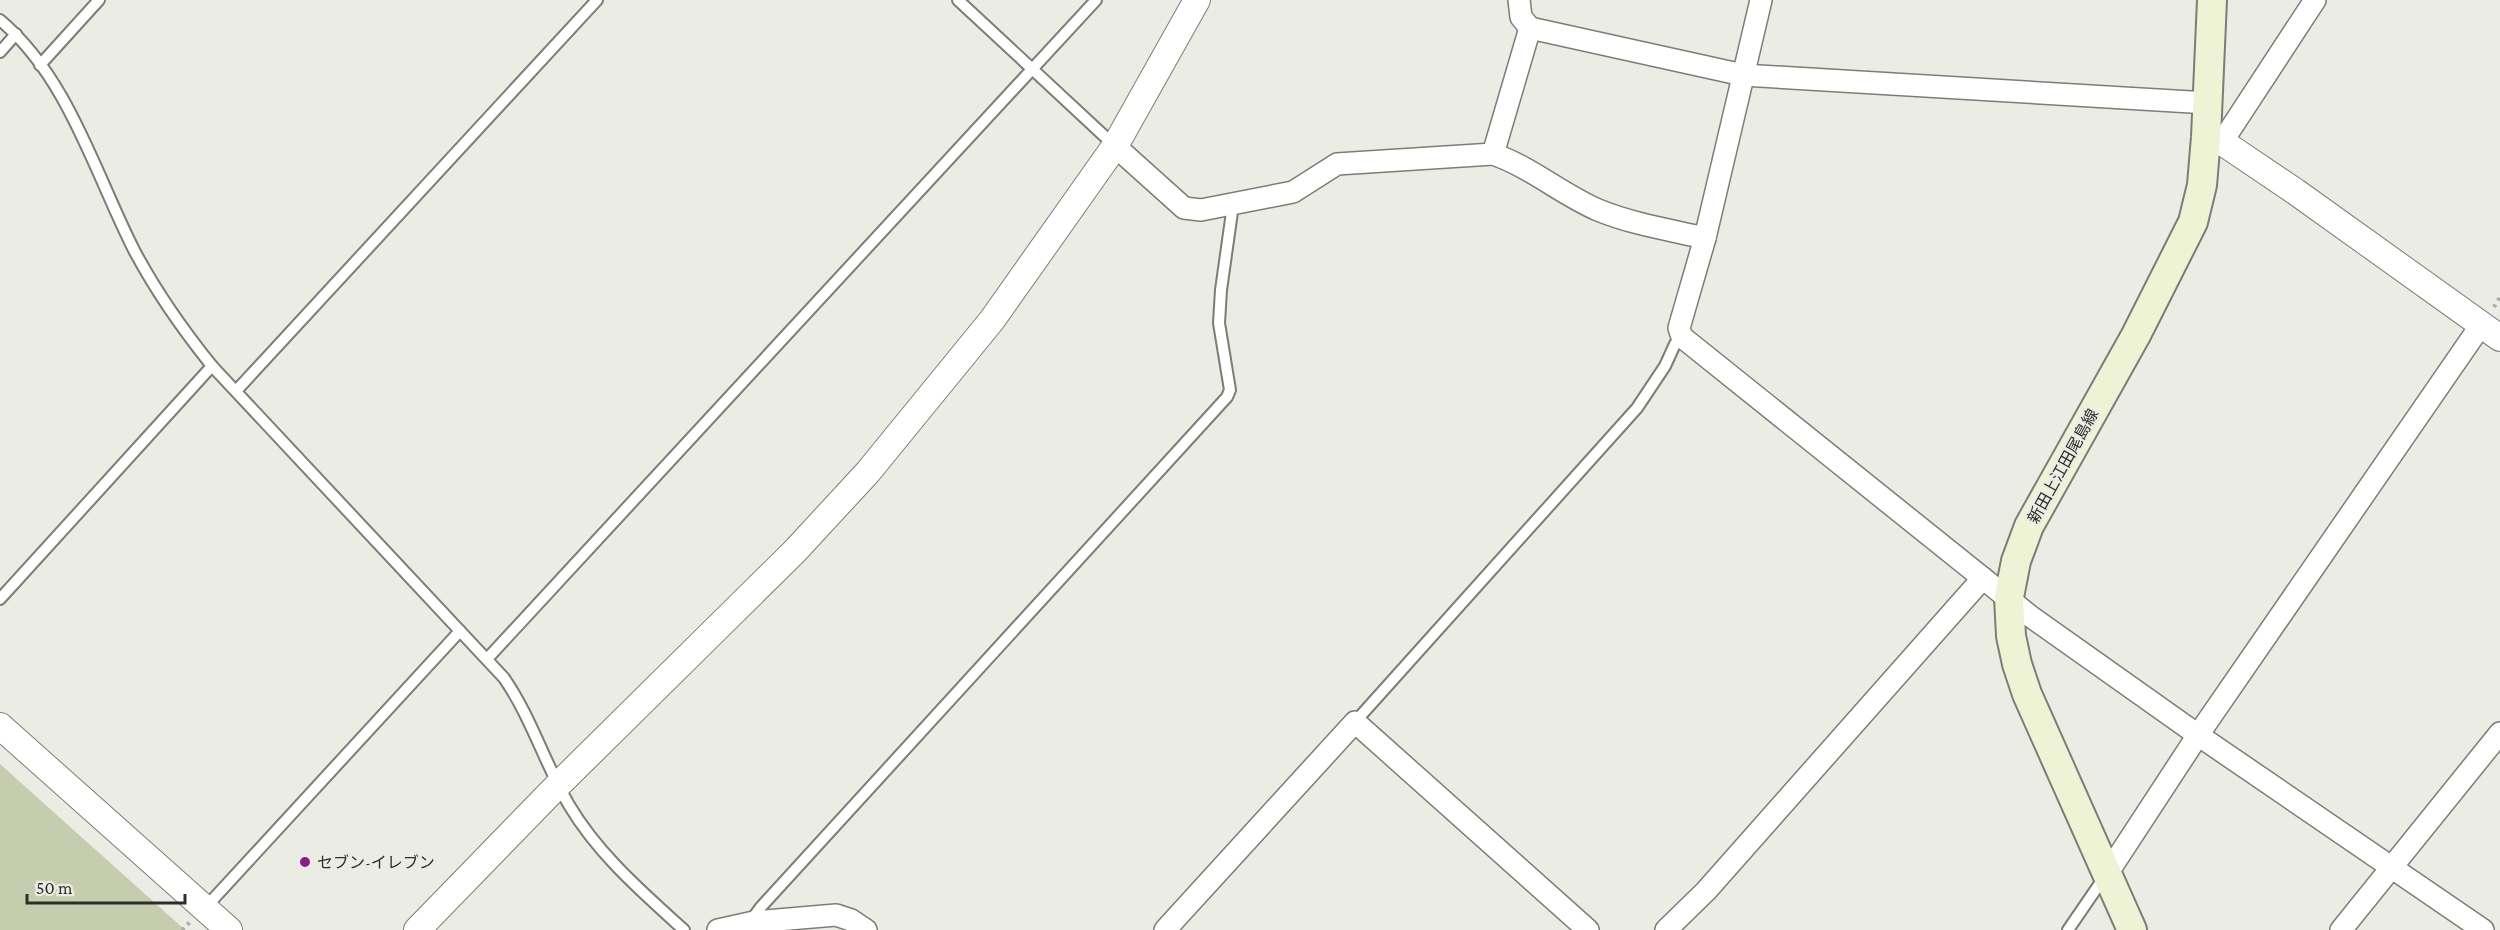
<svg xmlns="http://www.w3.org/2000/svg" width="2500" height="930" font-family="'Crimson Pro','Noto Sans JP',serif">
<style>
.green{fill:#c6ccae}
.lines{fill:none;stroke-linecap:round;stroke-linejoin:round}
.service-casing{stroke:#7c7d76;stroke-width:14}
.minor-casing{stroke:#7c7d76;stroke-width:24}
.tertiary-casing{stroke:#7c7d76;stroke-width:28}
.secondary-casing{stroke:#7c7d76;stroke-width:32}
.path{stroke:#abada6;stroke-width:4;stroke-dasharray:3 4.5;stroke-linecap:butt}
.service{stroke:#fff;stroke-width:10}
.minor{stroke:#fff;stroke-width:21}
.tertiary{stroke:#fff;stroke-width:26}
.secondary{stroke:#eef3d6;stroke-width:28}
.poi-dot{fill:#852089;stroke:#ebede4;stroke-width:2}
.labels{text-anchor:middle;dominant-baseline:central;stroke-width:5;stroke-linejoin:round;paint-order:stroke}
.street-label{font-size:16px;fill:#2d2e2b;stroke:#ebede4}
.poi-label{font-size:16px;fill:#2d2e2b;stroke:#ebede4;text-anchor:start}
</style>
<rect width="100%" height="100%" fill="#ebede4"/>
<!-- green -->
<path class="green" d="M0,764L185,930H0Z"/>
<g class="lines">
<defs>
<g id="service">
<path d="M958,0L1115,146"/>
<path d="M0,20C69,78 95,174 135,252C157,293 183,330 212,366L504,678C531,717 545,764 569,805C598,854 642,892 684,930"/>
<path d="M0,52L16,34"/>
<path d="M40,65L99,0"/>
<path d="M236,391L597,0"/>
<path d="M0,599L212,366"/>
<path d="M487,659L1096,0"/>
<path d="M1355,722L1637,408L1665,366L1675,344L1682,337"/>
<path d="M205,908L460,631"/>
<path d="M754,922L755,915L761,907L1227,397L1230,390L1219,323L1221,290L1233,205"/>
<path d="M2068,930L2105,876"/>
</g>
<g id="minor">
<path d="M1519,0L1521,17L1530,28L1743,75L2208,103"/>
<path d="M1761,0L1705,238L1679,328L1682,337L2030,616L2198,735L2483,930"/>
<path d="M2222,142L2315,0"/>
<path d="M1115,146L1184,208L1201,210L1293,192L1337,164L1493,154C1531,167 1561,194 1598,210C1632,224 1670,230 1705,238"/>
<path d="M1493,154L1530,28"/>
<path d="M2107,874L2198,735L2481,325"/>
<path d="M718,930L754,922L836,915L851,920L866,930"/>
<path d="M1165,930L1355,722L1588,930"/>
<path d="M1666,930L1706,891L1983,578"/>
<path d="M2341,930L2500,733"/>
</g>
<g id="tertiary">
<path d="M2206,137L2222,142L2296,192L2500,338"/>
<path d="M0,726L229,930"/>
<path d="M417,930L558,785L795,551L868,472L992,320L1115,146L1197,0"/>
</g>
<path id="secondary" d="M2132,930L2027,694L2017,664L2011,636L2009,597L2016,561L2029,526L2136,335L2193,222L2202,185L2206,137L2212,0"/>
</defs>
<!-- service casing -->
<use href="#service" class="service-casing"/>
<!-- minor casing -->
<use href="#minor" class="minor-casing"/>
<!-- tertiary casing -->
<use href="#tertiary" class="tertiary-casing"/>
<!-- secondary casing -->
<use href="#secondary" class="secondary-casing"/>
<!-- path -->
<g class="path">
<path d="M2494,307L2500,297"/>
<path d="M182,930L190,922"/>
</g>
<!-- service -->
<use href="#service" class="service"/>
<!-- minor -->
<use href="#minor" class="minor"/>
<!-- tertiary -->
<use href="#tertiary" class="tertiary"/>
<!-- secondary -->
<use href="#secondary" class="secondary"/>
</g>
<!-- markers -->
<circle class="poi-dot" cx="305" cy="862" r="6"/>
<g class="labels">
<!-- street labels -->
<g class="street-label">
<text transform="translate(2063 466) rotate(-61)">新田上江田尾島線</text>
</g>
<!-- poi labels -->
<g class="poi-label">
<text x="317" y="862">セブン-イレブン</text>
</g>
</g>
<!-- scale -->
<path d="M27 894v9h158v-9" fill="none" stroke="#2d2e2b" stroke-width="3"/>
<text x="36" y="894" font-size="18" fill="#2d2e2b" stroke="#ebede4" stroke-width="4.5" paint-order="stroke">50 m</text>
</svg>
